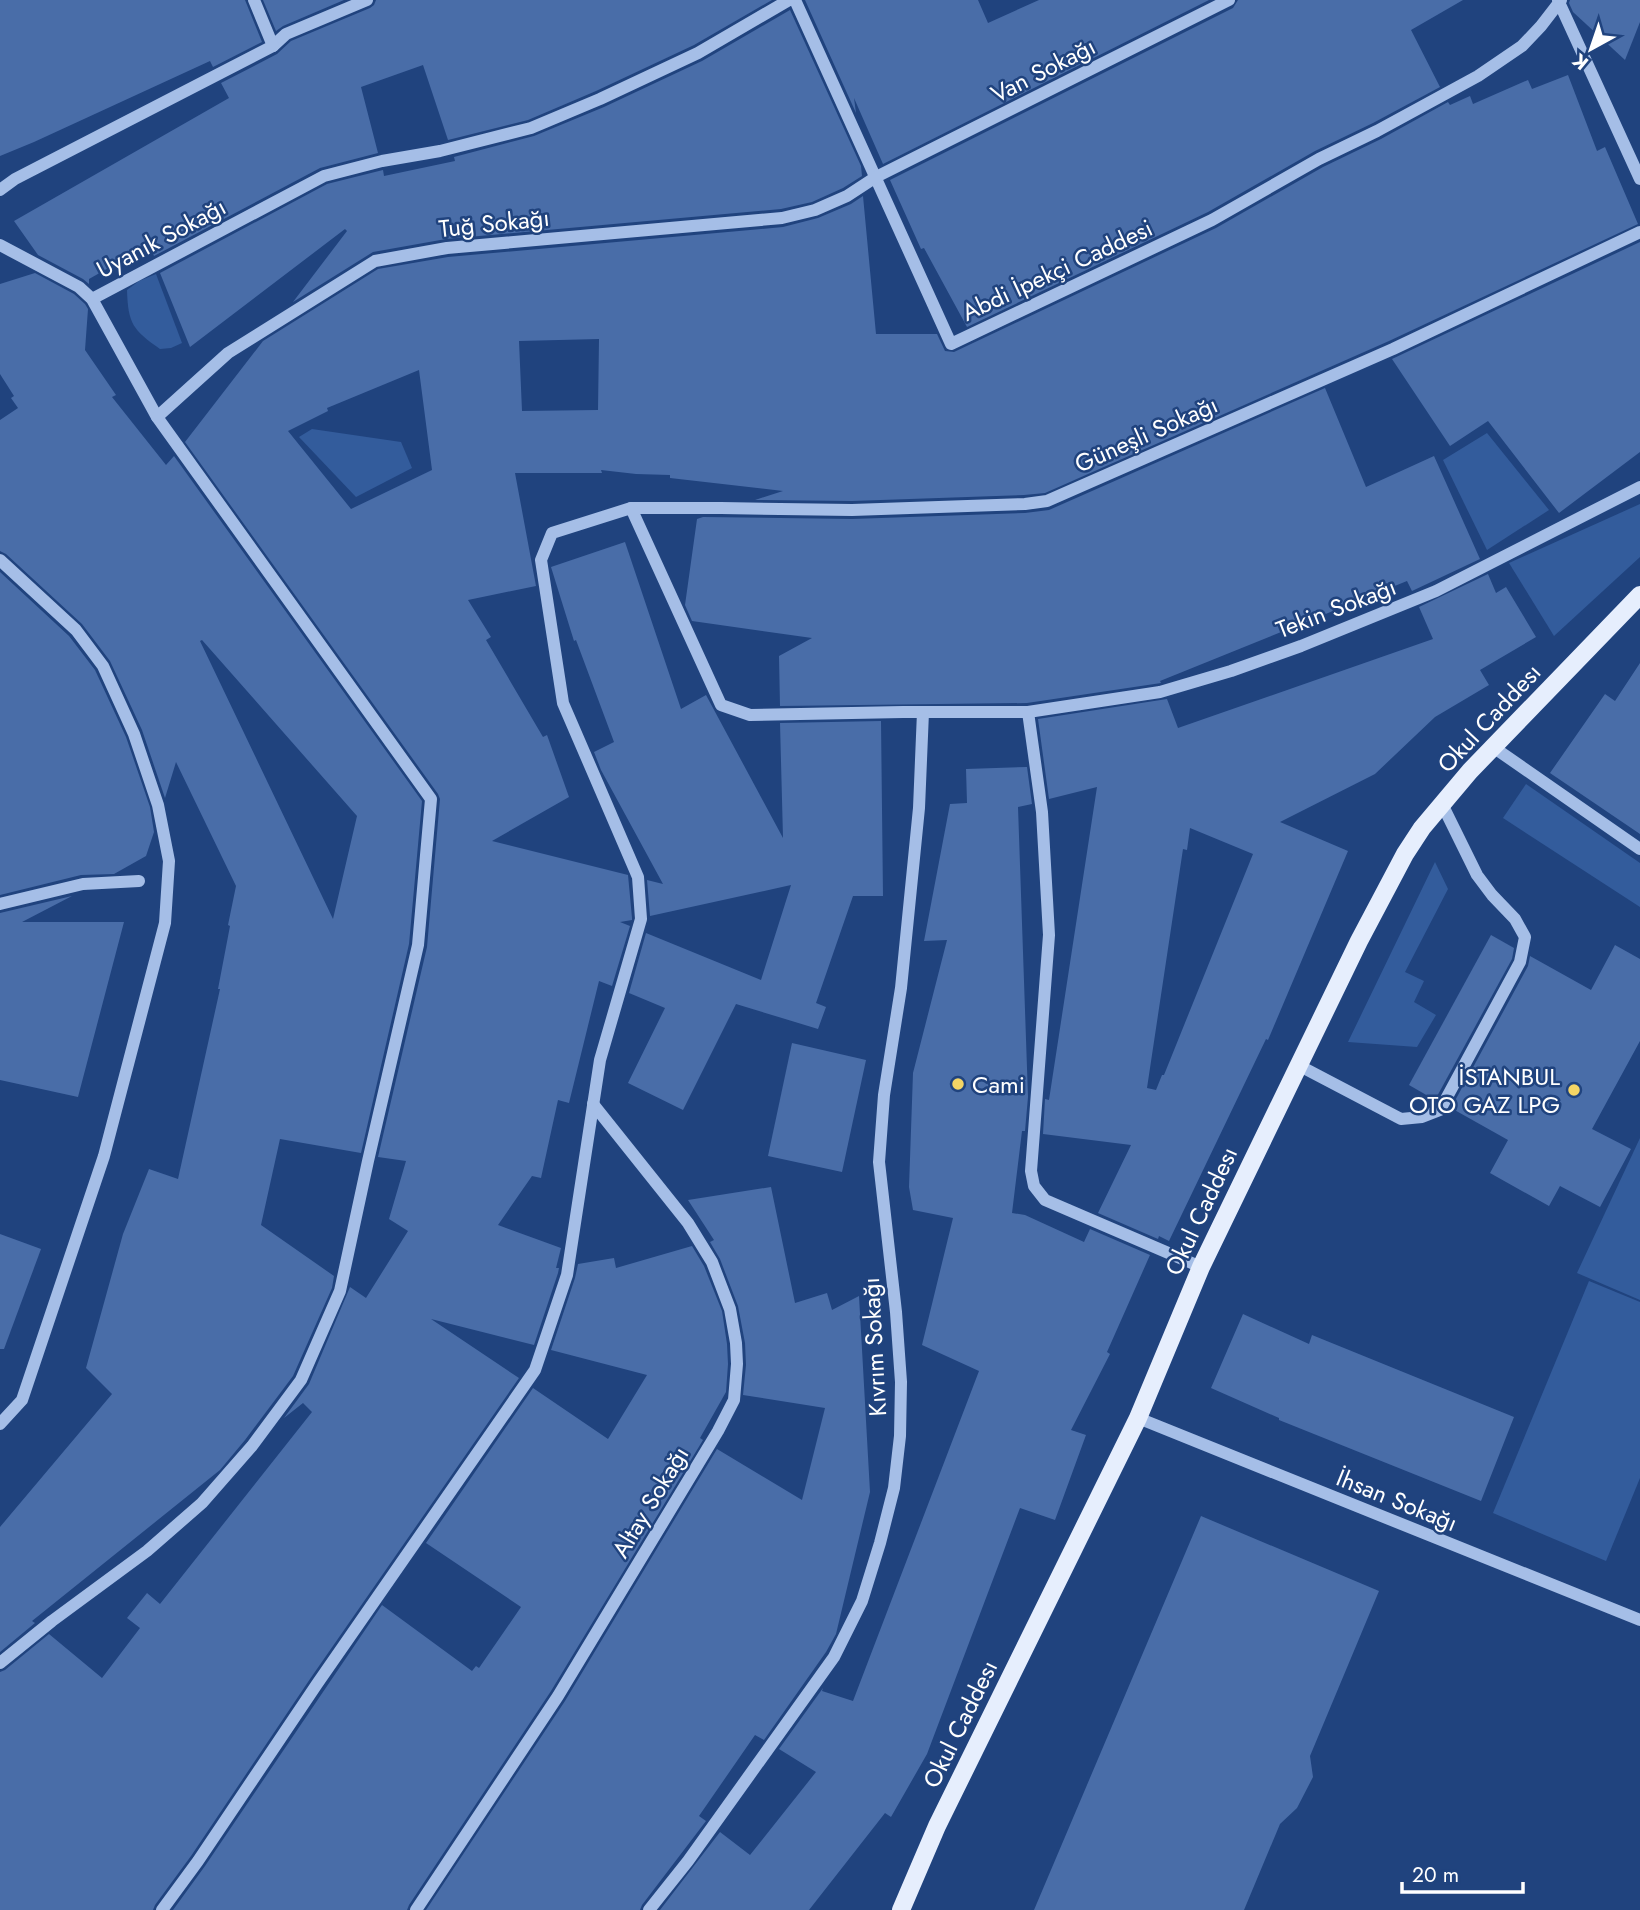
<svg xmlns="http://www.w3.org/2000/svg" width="1640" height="1910" font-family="Jost,sans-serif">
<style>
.green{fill:#335c9c}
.building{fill:#496da8;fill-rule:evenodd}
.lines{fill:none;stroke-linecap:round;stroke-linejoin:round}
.minor{stroke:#a5bee7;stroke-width:12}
.major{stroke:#e6eefd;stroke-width:18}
.poi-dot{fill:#f4d565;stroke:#20437e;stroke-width:2.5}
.labels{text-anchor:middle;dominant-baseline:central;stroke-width:5;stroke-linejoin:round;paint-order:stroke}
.street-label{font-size:24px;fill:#fff;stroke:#20437e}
.poi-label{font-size:24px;fill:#fff;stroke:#20437e;text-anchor:end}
</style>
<rect width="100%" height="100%" fill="#20437e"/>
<!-- green -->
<g class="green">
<path d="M156,274L182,343L171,348L160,349C133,330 128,324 127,290L139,281Z"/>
<path d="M312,429L401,442L412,468L356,497L299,437Z"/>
<path d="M1487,433L1549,510L1487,550L1443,460Z"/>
<path d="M1640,504V557L1554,636L1509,563Z"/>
<path d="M1526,784L1640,863V907L1503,818Z"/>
<path d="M1435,862L1448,889L1405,972L1424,981L1414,1002L1436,1015L1417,1047L1348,1042Z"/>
<path d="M1640,1138V1300L1577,1273Z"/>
<path d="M1589,1281L1640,1302V1478L1606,1561L1493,1513Z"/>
</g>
<!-- building -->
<g class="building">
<path d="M0,0H245L262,42L213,67L210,61L34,142L0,156Z"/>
<path d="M263,0H344L283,26L276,31Z"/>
<path d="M376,0H772L694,45L596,91L528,120L448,140L423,65L361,87L378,153L320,168L154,256L149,245L89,279V284L83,279L38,255L14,221L229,98L221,83L277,54L291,41L370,8L374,5Z"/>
<path d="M805,0H978L988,23L1039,0H1209L883,164L854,98L856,113Z"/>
<path d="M1238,0H1463L1411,30L1440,87L1373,123L1315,151L1208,212L967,327L924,248L921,249L890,180L1233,8Z"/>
<path d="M1570,0H1640V22L1625,60L1573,12L1569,3Z"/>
<path d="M790,10L861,166L862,176L843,188L812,202L781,209L446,239L373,252L293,302L347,231L345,229L190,347L160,273L327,184L383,170L384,176L455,161L454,157L534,136L604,107L702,61Z"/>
<path d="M1568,75L1597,151L1605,147L1638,224L1389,341L1045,493L1024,495L852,501L755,500L783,491L670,478V475L636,474L601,470L602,473H515L536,586L468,600L491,637L486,640L543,737L547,735L569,797L492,841L628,875L632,918V920L620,922L630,926L612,986L599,981L569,1103L558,1100L541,1178L532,1176L498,1225L561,1248L556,1268H559L558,1273L534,1345L431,1319L519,1378L310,1679L191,1856L155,1905L153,1910H0V1672L5,1670L49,1634L102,1678L140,1628L127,1618L147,1593L160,1604L312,1412L303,1403L284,1418L309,1384L350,1287L366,1298L408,1231L389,1219L406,1161L378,1157L427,947L440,799L438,794L185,442L263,341L378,269L448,257L783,227L818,218L851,204L863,196L876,334H937L945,351L954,352L1216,228L1323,167L1381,139L1448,102L1450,105L1470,96L1473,104L1528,80L1532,89ZM599,339L598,410L522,411L519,341ZM419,370L432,470L351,509L288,431L328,411L327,408Z"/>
<path d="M1640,242V452L1559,513L1488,421L1450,446L1392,359Z"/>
<path d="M35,273L74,294L85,304L88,309L85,350L116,395L112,397L166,465L174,456L422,801L409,944L361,1153L280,1139L261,1225L334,1276L332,1288L293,1376L245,1440L220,1470L32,1621L35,1623L0,1652V1527L112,1394L86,1368L123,1234L149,1169L178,1179L220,989H218L230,926L228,925L236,886L176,762L165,798L142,730L110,661L82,624L6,554L0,551V420L18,408L11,398L14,396L0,374V284ZM202,640L357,816L333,919L200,641Z"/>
<path d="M1325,388L1366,487L1434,456L1480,559L1412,591L1407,581L1160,681L1161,683L1027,703L780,706L779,656L812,638L692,621L685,605L697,519L703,517L852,519L1025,513L1049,510Z"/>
<path d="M625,542L681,709L706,695L783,838L780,723L881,721L883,896H853L816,1003L826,1007L818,1029L736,1004L683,1110L628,1083L665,1008L629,993L646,933L761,980L791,885L650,916L647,880L663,884L601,770L594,752L614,742L576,640L574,641L551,567Z"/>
<path d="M0,572L69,636L95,670L126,737L150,807L154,832L146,856L114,874L81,875L0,895Z"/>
<path d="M1488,574L1496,593L1506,587L1536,637L1480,670L1489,685L1435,717L1375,774L1280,822L1348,851L1268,1040L1266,1039L1169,1241L1159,1236L1158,1239L1098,1213L1131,1145L1043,1134L1045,1099L1049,1100L1097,787L1049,799L1038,719L1167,699L1178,728L1433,639L1419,607ZM1190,828L1253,854L1164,1075H1162L1156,1090L1147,1088L1183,849L1187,850Z"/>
<path d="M1640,663V834L1550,773L1605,694L1615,701Z"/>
<path d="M1027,767L1032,804L1018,807L1028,1097L1025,1131H1022L1012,1213L1025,1215L1084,1242L1090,1229L1150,1255L1107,1352L1110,1354L1071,1430L1086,1435L1055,1520L1020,1508L927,1754L891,1817L885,1813L809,1910H660L720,1832L750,1855L816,1772L779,1749L823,1688L822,1691L853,1701L979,1371L922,1345L953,1218L913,1210L909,1187L913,1073L947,940L924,941L950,804L967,803L966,769Z"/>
<path d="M72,896L22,922H124L78,1097L0,1080V913Z"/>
<path d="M1491,935L1514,948L1512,959L1435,1100L1409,1085Z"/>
<path d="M1615,945L1640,959V1041L1592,1129L1631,1149L1600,1207L1560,1186L1549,1206L1490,1173L1508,1140L1451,1108L1528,966L1530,956L1591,990Z"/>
<path d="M792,1043L866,1060L842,1172L768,1156Z"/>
<path d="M771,1187L795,1303L827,1293L832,1310L859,1296L870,1492L836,1634L826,1652L764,1740L755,1735L699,1816L706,1821L642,1905L640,1910H426L565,1701L717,1449L802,1500L825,1408L743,1395L746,1365L745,1343L738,1306L720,1259L710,1242L714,1240L688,1200Z"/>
<path d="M0,1234L41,1249L4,1349H0Z"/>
<path d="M692,1246L704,1266L722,1311L727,1344L728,1364L726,1392L700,1438L703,1440L551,1691L409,1905L407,1910H173L205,1866L382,1605L472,1671L476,1666L479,1668L521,1607L426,1543L533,1388L608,1439L647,1375L551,1350L575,1278L578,1264L614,1258L616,1268Z"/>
<path d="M1243,1314L1309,1344L1312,1335L1514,1417L1481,1501L1279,1420V1418L1211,1388Z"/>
<path d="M1201,1516L1379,1591L1310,1756L1313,1777L1297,1808L1280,1824L1244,1910H1034Z"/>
</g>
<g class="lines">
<!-- minor -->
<g class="minor">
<path d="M795,0L951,344L1212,220L1319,159L1377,131L1478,76L1522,46L1541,26L1561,0"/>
<path d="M1558,0L1640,179"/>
<path d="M273,46L286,34L367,0"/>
<path d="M0,190L15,179L273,46L254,0"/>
<path d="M0,245L79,287L92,299L157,417L431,799L418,945L368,1161L340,1291L301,1380L252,1446L202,1503L147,1551L52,1621L0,1663"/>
<path d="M92,299L324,176L382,161L440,151L531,128L600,99L698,53L789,0"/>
<path d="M157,417L228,353L375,261L447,248L782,218L815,210L847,196L876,177L1229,0"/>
<path d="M631,508H721L852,510L1025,504L1047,501L1393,349L1640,232"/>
<path d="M0,560L76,630L103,666L134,734L158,805L169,861L165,923L104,1156L22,1400L0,1424"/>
<path d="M1028,712L1160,692L1231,671L1301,646L1436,591L1640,487"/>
<path d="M1493,747L1640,849"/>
<path d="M0,904L83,884L139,881"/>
<path d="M1298,1065L1401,1119L1422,1117L1440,1110L1520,962L1525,937L1515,919L1492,895L1477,875L1442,804"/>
<path d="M1138,1418L1640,1620"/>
<path d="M162,1910L198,1861L317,1684L535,1370L567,1275L600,1060L641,919L638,877L563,703L541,560L552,533L631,508L721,705L750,715L903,712H1028L1042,812L1049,935L1031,1171L1034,1186L1045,1200L1201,1267"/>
<path d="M416,1910L558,1696L718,1431L734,1400L737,1364L736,1343L730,1309L712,1262L688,1223L593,1104"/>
<path d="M649,1910L688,1861L834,1657L862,1601L880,1543L894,1488L900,1436L901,1382L896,1312L879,1162L884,1095L901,988L919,808L923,712"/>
</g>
<!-- major -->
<path class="major" d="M901,1910L937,1826L1138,1418L1201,1267L1359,941L1405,854L1422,828L1470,771L1640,595"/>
</g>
<!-- markers -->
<g class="poi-dot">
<circle cx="958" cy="1084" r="7"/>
<circle cx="1574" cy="1090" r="7"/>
</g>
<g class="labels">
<!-- street labels -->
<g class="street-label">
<text transform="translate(1043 70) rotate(-27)">Van Sokağı</text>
<text transform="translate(494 223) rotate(-6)">Tuğ Sokağı</text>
<text transform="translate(161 238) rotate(-28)">Uyanık Sokağı</text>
<text transform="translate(1057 270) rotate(-25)">Abdi İpekçi Caddesi</text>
<text transform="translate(1146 434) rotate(-24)">Güneşli Sokağı</text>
<text transform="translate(1336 608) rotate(-21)">Tekin Sokağı</text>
<text transform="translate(1489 718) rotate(-47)">Okul Caddesı</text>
<text transform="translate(1201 1211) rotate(-65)">Okul Caddesı</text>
<text transform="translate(874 1347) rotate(-93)">Kıvrım Sokağı</text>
<text transform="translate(1397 1500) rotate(22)">İhsan Sokağı</text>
<text transform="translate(650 1502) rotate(-59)">Altay Sokağı</text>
<text transform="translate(960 1724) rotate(-64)">Okul Caddesı</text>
</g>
<!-- poi labels -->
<g class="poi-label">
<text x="1560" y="1076">İSTANBUL<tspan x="1560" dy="28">OTO GAZ LPG</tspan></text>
<text x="972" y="1084" text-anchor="start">Cami</text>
</g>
</g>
<!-- north arrow -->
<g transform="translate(1591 49) rotate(220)" stroke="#20437e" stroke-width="5" paint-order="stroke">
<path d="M0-5L12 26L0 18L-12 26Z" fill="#ffffff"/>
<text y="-10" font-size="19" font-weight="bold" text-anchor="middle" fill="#ffffff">K</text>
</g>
<!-- scale -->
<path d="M1402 1882v10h121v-10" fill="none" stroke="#ffffff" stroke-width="3.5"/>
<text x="1412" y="1882" font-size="21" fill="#ffffff" stroke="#20437e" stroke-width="5" paint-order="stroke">20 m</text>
</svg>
